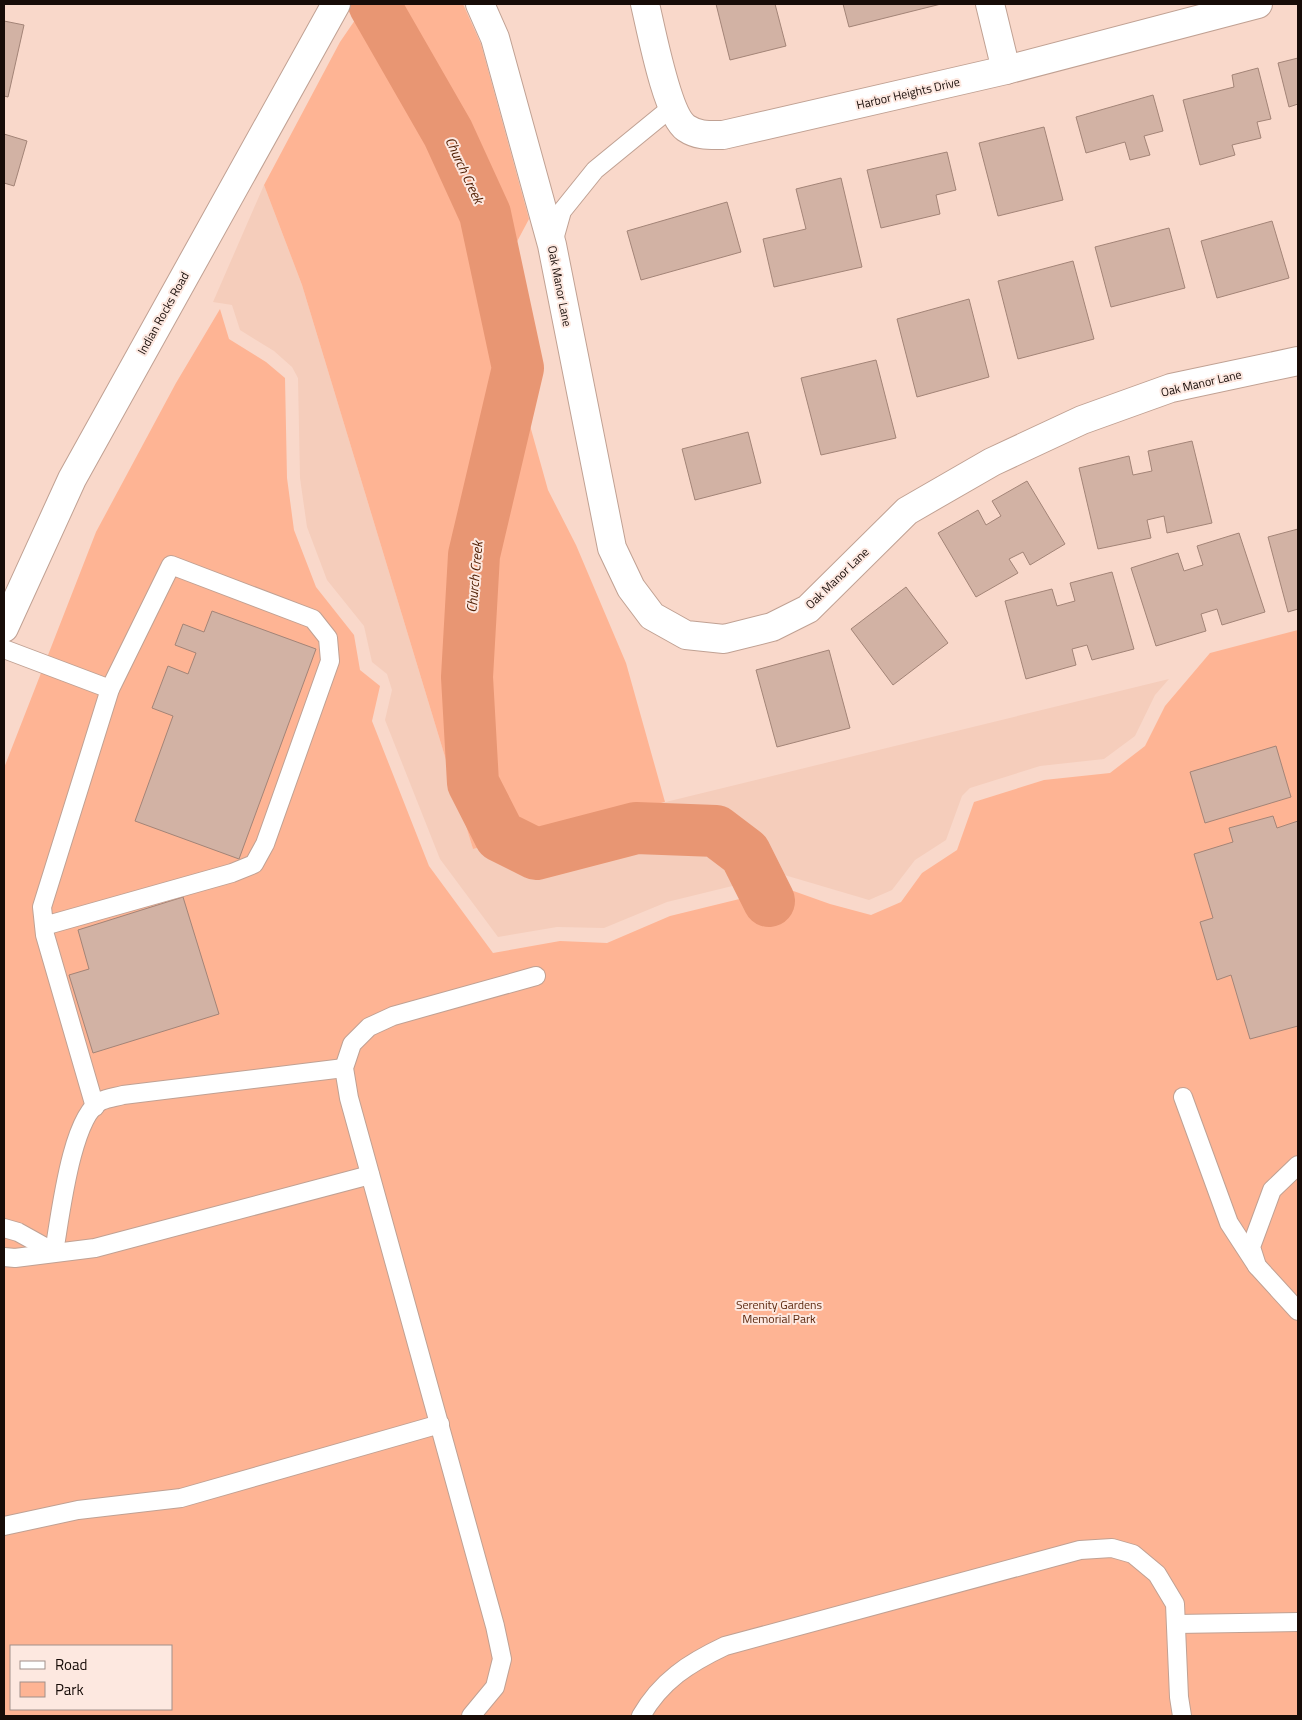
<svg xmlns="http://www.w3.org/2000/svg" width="1302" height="1720" font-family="'Titillium Web',sans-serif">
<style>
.built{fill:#f5cdbb}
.green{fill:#feb494;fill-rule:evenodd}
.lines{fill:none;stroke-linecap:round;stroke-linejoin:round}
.river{stroke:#e89673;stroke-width:52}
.building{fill:#d2b2a4;stroke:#a38477}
.service-casing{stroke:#c0a193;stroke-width:20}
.minor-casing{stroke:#c0a193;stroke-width:30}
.tertiary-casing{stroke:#c0a193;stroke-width:30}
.service{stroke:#fff;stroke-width:18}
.minor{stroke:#fff;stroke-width:28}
.tertiary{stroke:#fff;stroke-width:28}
.labels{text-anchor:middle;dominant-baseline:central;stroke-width:4;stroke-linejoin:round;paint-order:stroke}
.street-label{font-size:12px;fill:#170c08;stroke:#fde8e0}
.park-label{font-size:12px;fill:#5b280e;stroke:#fde8e0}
.water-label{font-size:14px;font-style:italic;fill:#4f1d02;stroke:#fde8e0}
</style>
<rect width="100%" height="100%" fill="#f9d8ca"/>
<!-- built -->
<path class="built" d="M264,185L302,285L473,849L1169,679L1155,695L1135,736L1104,759L1040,766L970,788L962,796L946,840L915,860L892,890L869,900L781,874L667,902L604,928L557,927L498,937L440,859L385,720L392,690L387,674L372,662L364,626L327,580L307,527L300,478L298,378L292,367L274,351L240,330L232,305L213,302Z"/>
<!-- green -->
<g class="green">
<path d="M366,4H463L481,44L529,219L503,268L517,379L548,490L576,545L626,663L665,802L473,849L302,285L264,185L340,42Z"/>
<path d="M220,309L229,339L266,362L285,378L287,478L294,530L316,587L354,635L360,670L380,686L372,721L429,866L493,953L560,941L607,943L670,916L785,888L830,904L871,915L901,902L922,873L957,850L974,802L1044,780L1110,773L1145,746L1165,706L1210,653L1298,630V1716H4V768L96,532L176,383ZM11,1646H171V1709H11Z"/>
</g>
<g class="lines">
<!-- river -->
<path class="river" d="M374,4L448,133L485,214L518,368L474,555L467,677L473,783L500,836L536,854L636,828L716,831L745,853L769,901"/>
</g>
<!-- building -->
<g class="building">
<path d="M716,4H775L786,46L730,60Z"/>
<path d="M843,4H941L849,27Z"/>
<path d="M4,21L24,25L8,97L4,96Z"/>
<path d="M1298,58V104L1289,107L1278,63Z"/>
<path d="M1258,68L1271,119L1257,122L1261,138L1232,145L1235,155L1200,165L1183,100L1234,87L1232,75Z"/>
<path d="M1153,95L1163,131L1144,136L1150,155L1130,160L1125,142L1086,153L1076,117Z"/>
<path d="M1044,127L1063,200L998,216L979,143Z"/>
<path d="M4,134L27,141L14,186L4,183Z"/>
<path d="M947,152L956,190L936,195L940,214L881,228L867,170Z"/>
<path d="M841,178L862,267L774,287L763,239L806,229L796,189Z"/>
<path d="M727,202L741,252L641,280L627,231Z"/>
<path d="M1272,221L1289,278L1217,298L1201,241Z"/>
<path d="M1169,228L1185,288L1111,307L1095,247Z"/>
<path d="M1073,261L1094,339L1018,359L998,281Z"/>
<path d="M969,299L989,377L917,397L897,319Z"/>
<path d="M876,360L896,438L821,455L801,378Z"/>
<path d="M748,432L761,483L695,500L682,449Z"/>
<path d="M1192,441L1212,523L1167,533L1164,516L1147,520L1151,538L1098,549L1079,468L1129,456L1133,475L1152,471L1148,451Z"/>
<path d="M1027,481L1065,544L1030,565L1023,552L1009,559L1018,573L976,597L938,533L978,510L986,525L1001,516L992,501Z"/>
<path d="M1298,529V609L1288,612L1268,537Z"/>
<path d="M1239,533L1265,612L1222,625L1217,609L1201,614L1206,631L1156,646L1131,568L1178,553L1184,571L1203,565L1197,546Z"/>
<path d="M1112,572L1134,649L1092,660L1087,645L1072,649L1076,665L1026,679L1005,601L1052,589L1057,606L1075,601L1070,583Z"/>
<path d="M906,587L948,643L893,685L851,629Z"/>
<path d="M212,611L316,649L239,859L135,821L173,716L152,708L168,666L188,674L196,653L175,645L183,624L204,632Z"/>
<path d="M829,650L850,728L777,747L756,670Z"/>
<path d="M1276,746L1291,797L1205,823L1190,772Z"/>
<path d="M1273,816L1277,828L1298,821V1026L1250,1039L1231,975L1217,980L1200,922L1213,918L1194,854L1233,842L1229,828Z"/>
<path d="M183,897L219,1014L93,1053L69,975L89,969L78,930Z"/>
</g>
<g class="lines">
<defs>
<g id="service">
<path d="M553,243L562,211L595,170L672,107"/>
<path d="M4,649L110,689"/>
<path d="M44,926L232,873L254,864L265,844L330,661L328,638L313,619L171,565L110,689L42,907L45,935L95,1107"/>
<path d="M1183,1097L1229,1223L1257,1266"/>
<path d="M1298,1165L1272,1190L1251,1247L1257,1266L1298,1311"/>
<path d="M4,1228L18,1232L54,1252"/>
<path d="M54,1252C60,1219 71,1116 101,1101C107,1098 116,1097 123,1095L344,1068"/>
<path d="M4,1257L15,1258L95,1248L370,1175"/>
<path d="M4,1526L78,1510L181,1498L440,1424"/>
<path d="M1176,1624L1298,1622"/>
<path d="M471,1716L495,1687L502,1659L495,1626L349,1098L344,1068L352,1044L369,1027L393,1016L536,976"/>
<path d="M641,1716C661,1681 689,1663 725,1646L1080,1550L1112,1548L1133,1554L1157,1574L1175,1604L1179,1697L1182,1716"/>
</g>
<g id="minor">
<path d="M480,4L495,38L552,245L612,548L631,588L652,616L686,635L724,639L772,627L808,609L907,511L992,462L1082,420L1171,388L1298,361"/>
<path d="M645,4C651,29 667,115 686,128C698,136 709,135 723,135L1006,70L1258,4"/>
<path d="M990,4L1006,70"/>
</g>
<path id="tertiary" d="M4,628L72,479L336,4"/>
</defs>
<!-- service casing -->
<use href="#service" class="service-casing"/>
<!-- minor casing -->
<use href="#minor" class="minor-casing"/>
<!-- tertiary casing -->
<use href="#tertiary" class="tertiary-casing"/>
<!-- service -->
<use href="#service" class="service"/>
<!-- minor -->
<use href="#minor" class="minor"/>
<!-- tertiary -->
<use href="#tertiary" class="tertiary"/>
</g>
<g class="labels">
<!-- street labels -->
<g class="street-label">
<text transform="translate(908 93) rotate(-13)">Harbor Heights Drive</text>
<text transform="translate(560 286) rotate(79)">Oak Manor Lane</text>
<text transform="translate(163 313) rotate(-61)">Indian Rocks Road</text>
<text transform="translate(1201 383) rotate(-13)">Oak Manor Lane</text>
<text transform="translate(837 578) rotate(-44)">Oak Manor Lane</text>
</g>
<!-- park labels -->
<g class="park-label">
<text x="779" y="1304">Serenity Gardens<tspan x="779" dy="14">Memorial Park</tspan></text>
</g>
<!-- water labels -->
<g class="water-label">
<text transform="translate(465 170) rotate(65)">Church Creek</text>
<text transform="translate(474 577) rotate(-85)">Church Creek</text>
</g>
</g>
<!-- border -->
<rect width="1302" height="1720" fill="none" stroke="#170c08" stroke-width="10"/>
<!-- legend -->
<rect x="10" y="1645" width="162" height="65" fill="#fde8e0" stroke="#a1908a"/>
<rect x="20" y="1661" width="25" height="8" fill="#ffffff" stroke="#a1908a"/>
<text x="55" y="1670" font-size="15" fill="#170c08">Road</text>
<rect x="20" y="1682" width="25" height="15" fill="#feb494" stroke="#a1908a"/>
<text x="55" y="1695" font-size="15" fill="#170c08">Park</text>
</svg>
